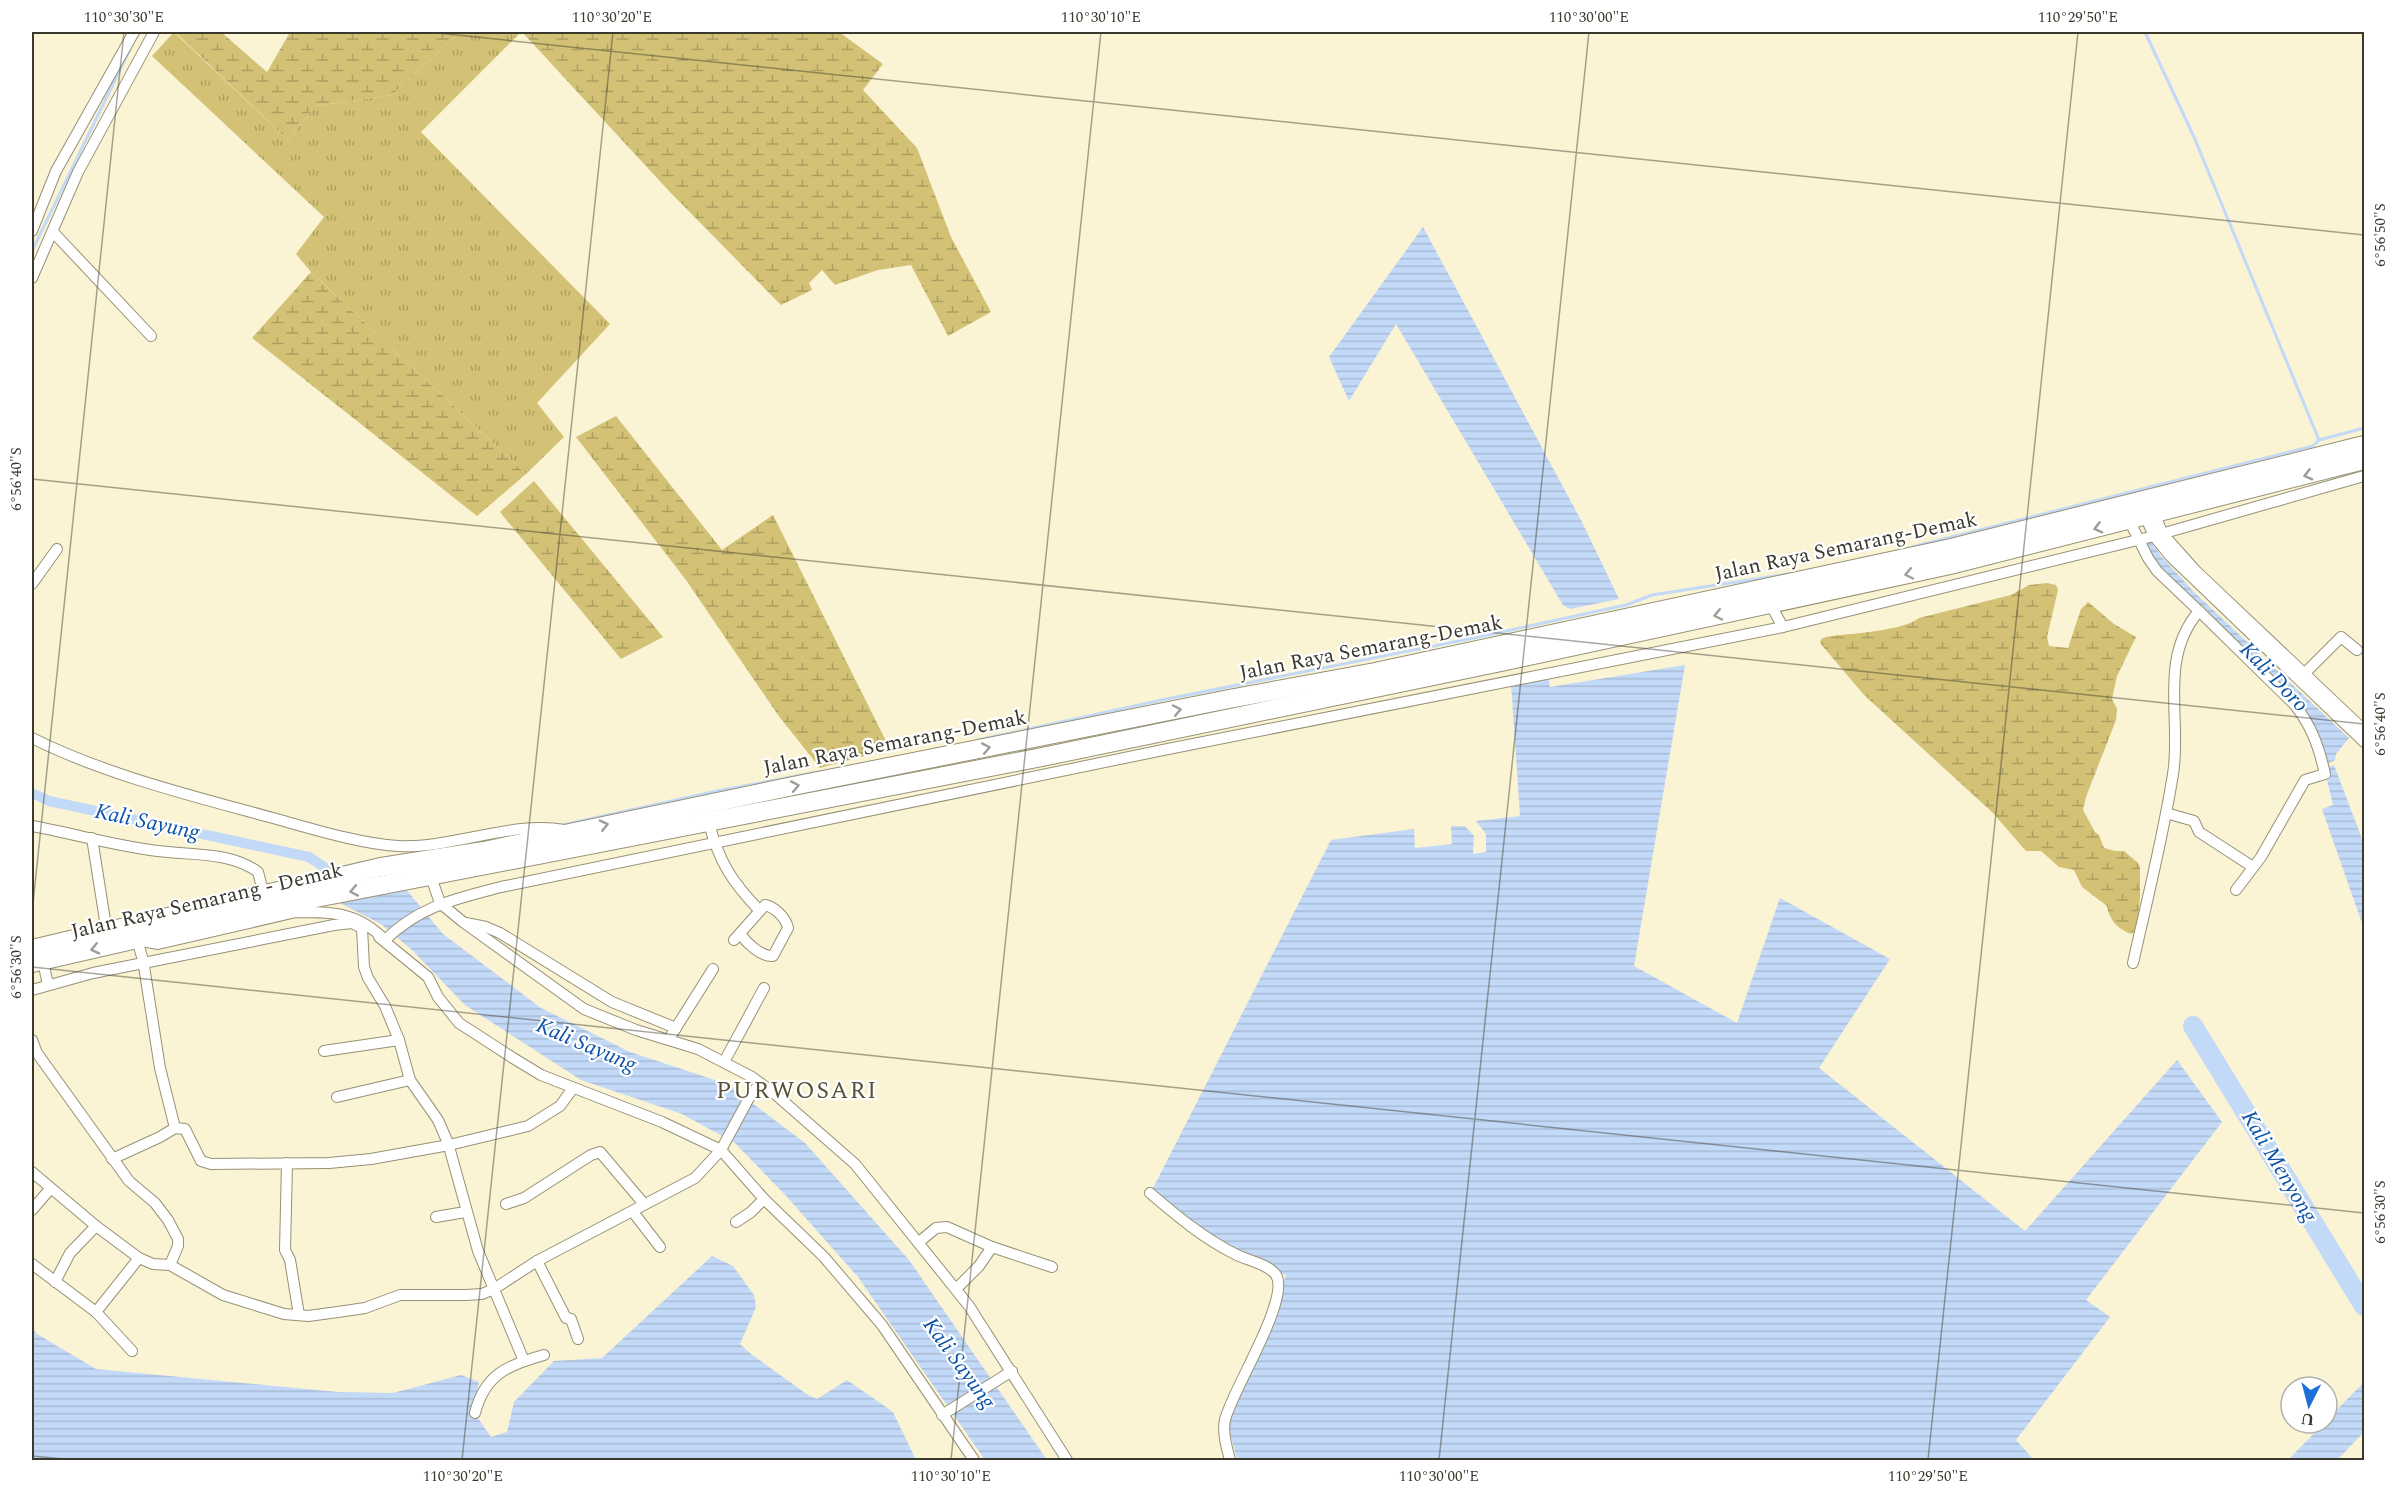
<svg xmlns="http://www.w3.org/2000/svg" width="2396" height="1492" font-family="Spectral,serif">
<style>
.grass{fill:url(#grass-tufts)}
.wetland{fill:url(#wetland-marsh)}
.water{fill:url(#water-rules)}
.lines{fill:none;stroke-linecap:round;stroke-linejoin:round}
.stream{stroke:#c3d9f8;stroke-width:3}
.canal{stroke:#c3d9f8;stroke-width:10}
.river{stroke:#c3d9f8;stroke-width:20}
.street-casing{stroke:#979175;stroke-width:12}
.highway-casing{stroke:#979175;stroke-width:20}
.street{stroke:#fff;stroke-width:10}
.highway{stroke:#fff;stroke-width:18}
.oneway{stroke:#9d9c96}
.ticks{fill:none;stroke:#3b392d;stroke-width:1.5;stroke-opacity:0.45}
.labels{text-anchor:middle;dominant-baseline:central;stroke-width:4.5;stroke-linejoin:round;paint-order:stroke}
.street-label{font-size:21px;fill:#3b392d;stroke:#fff}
.water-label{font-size:22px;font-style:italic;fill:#0c52a8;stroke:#fff}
.quarter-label{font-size:24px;letter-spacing:1.5px;fill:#585238;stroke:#fff}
.neatline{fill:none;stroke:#3b392d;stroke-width:2}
.ticks-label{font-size:15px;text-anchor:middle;fill:#3b392d}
</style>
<defs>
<pattern id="grass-tufts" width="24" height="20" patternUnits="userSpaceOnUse" patternTransform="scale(1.5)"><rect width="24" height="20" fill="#d3c276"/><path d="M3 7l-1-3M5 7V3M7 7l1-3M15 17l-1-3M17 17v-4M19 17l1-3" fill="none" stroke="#ac9f61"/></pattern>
<pattern id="wetland-marsh" width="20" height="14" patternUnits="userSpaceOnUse" patternTransform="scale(1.5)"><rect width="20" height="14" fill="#d3c276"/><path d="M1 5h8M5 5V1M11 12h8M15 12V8" fill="none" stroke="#ac9f61"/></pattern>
<pattern id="water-rules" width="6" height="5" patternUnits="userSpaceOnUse" patternTransform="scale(1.5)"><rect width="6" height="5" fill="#c3d9f8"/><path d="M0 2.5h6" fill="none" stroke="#a8bbd5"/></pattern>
</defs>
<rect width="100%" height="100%" fill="#faf3d4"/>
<!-- grass -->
<path class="grass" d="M174,32L288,140L316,106L392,95L460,32H521L421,132L610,324L537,403L564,437L526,474L311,272L296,254L324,217L152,56Z"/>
<!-- wetland -->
<g class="wetland">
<path d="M175,32H221L267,72L289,34L287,32H460L392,95L316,106L288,140Z"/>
<path d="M522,32H839L883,64L863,90L917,148L951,237L991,312L948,336L911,265L878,270L835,285L822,270L809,283L812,290L781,305L669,191Z"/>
<path d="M311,272L526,474L477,516L252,338Z"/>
<path d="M616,416L722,550L773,515L890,749L820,768L778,715L686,580L576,437Z"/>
<path d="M534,481L663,637L621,659L500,512Z"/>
<path d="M2047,583L2056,585L2058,590L2047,637L2049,646L2068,648L2081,609L2088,602L2114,624L2136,637L2117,676L2112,699L2117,709L2116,720L2086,797L2083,810L2095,832L2099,835L2104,848L2115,851H2124L2138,863L2140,867V898L2137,926L2136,931L2131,934C2118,929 2109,920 2107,906L2082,887L2074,870L2059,867L2041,851H2026L1992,812L1864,695L1820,643L1821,639L1826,637C1849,633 1901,632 1919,618L2011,595L2029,585Z"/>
</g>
<!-- water -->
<g class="water">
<path d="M1423,227L1582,522L1619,599L1570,609L1563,605L1396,324L1349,401L1329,357Z"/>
<path d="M2151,541L2161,556L2194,592L2349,738L2336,754L2335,760L2326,765L2317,734L2149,556L2146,544Z"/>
<path d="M1685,665L1634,966L1737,1023L1780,898L1890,959L1819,1068L2025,1231L2177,1060L2222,1122L2086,1300L2110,1317L2016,1440L2034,1460H1237L1228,1425L1257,1354L1265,1345V1337L1286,1275L1236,1253L1193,1227L1152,1190L1331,840L1414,829L1415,848L1452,844L1451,826H1465L1474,836L1473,854L1486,852V834L1476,821L1520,816L1511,683L1548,676L1550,687Z"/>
<path d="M2334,765L2364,844V929L2322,809L2333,805L2327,780L2330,778L2327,768Z"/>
<path d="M405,888L443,934L541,1008L630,1052L727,1084L805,1143L909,1260L1047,1460H985L858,1277L788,1198L735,1143L682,1114L581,1080L465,1005L412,950L381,924L340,903Z"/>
<path d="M712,1256L733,1266L754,1295L756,1307L740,1344L751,1354L808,1395L817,1399L847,1380L893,1412L916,1460H32V1328L37,1334L96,1369L338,1392L393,1393L461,1375L479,1382L473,1411L491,1437L507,1432L514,1402L554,1361L602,1358Z"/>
<path d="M2364,1382V1432L2337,1460H2288L2324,1423H2327V1420Z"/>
</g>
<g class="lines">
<!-- stream -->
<g class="stream">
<path d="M2145,32L2194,137L2319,440"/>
<path d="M32,251L130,49"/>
<path d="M1912,547L2313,446L2319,440L2364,428"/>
<path d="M978,740L1162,700L1474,638L1626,605L1652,595L1794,573"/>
<path d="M558,826L717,791L824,771"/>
<path d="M340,868L363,862"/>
</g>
<!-- canal -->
<path class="canal" d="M32,793L49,801L309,857L339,877"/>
<!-- river -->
<path class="river" d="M2193,1026L2364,1306"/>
<defs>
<g id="street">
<path d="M32,231L56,171L134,32"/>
<path d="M53,232L151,336"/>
<path d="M32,278L78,172L154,32"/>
<path d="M2155,514L2162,533L2196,571L2364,730"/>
<path d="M2145,516L2154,536L2171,557L2364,742"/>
<path d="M2129,520L2148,558L2157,571L2199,611C2158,659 2182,719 2173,774C2163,838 2147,900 2133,963"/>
<path d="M32,584L57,549"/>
<path d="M1770,604L1783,627"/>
<path d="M2199,611L2295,705C2312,727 2319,747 2325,774L2305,780L2261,857L2236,890"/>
<path d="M2305,673L2341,637L2357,650"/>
<path d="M32,738C106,775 193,796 273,818C309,828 361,844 398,846C452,849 514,820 564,830"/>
<path d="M2166,813L2194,821L2199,832L2253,867"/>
<path d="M709,823C719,862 732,882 760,911"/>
<path d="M32,826C77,834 122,848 168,852C198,855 232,853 258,872L264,895"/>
<path d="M92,838L107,933"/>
<path d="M431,877L440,903L463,922L584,1009L636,1030L698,1049L752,1077L775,1094L855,1164L969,1306L1067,1460"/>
<path d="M466,923L486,927L500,933L612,1002L676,1028"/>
<path d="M362,928L364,967L368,978L385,1006L399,1040L410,1080L438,1120L448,1143L478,1251L524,1361"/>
<path d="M379,937L428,977L438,997L459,1023L513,1058L541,1075L662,1122L721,1150L764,1199L824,1257L882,1325L974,1460"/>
<path d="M137,940L143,960L160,1068L175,1128L185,1129L201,1161L211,1164L329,1163L371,1159L449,1145L528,1126L560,1106L573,1088"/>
<path d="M734,940L765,905C775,907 786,918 788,928L773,956C761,957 747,943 740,934"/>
<path d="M142,941L158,944L296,912C334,912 357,912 385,940C420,906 455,899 501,887L1163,750L1783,627L2154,536L2364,476"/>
<path d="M43,961L48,985"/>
<path d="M32,990L93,973L334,925L352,923L360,927"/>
<path d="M672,1034L713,969"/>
<path d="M32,1040L37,1053L129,1181L155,1203L168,1220L178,1239V1246L170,1265"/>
<path d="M324,1051L399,1040"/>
<path d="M724,1062L764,988"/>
<path d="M337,1097L410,1080"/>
<path d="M112,1159L160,1137L175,1128"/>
<path d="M287,1163L285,1250L290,1260L299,1315"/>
<path d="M32,1172L96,1226L139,1258L153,1264L170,1265L223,1295L284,1314L308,1316L338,1312L365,1308L400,1295H466L482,1294L494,1289L537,1261L695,1178L721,1150L749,1098L760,1083"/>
<path d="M1150,1193C1177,1216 1203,1238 1235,1254C1246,1260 1269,1264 1276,1275C1291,1299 1231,1392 1225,1420C1222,1432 1227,1449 1230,1460"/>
<path d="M506,1204L524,1198L591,1155L600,1152L644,1204"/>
<path d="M32,1210L50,1189"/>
<path d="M633,1212L660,1247"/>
<path d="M436,1217L465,1212"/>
<path d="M736,1222L751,1212L764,1199"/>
<path d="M919,1242L936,1228L947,1227L992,1247L1052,1267"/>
<path d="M537,1261L566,1318L571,1319L578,1339"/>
<path d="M32,1264L96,1312L132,1351"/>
<path d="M55,1282L70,1253L96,1226"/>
<path d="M956,1289L979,1266L992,1247"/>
<path d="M96,1312L139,1258"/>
<path d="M475,1413C485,1374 508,1365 544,1355"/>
<path d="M942,1415L1012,1371"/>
</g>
<g id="highway">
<path d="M32,949L381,867L484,851L793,786L1229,699L1375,672L1951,548L2364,445"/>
<path d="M32,963L316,898L1042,757L1501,662L1950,565L2364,460"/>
</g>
</defs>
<!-- street casing -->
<use href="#street" class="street-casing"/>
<!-- highway casing -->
<use href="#highway" class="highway-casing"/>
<!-- street -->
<use href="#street" class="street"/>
<!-- highway -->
<use href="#highway" class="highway"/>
</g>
<!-- one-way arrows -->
<defs><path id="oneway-chevron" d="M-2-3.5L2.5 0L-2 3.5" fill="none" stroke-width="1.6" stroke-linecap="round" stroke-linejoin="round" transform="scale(1.5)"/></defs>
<g class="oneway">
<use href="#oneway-chevron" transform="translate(2308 475) rotate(166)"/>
<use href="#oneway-chevron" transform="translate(2098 528) rotate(166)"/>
<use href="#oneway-chevron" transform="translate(1909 574) rotate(168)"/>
<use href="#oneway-chevron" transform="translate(1718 615) rotate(168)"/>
<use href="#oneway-chevron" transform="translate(1177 710) rotate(-12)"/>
<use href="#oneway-chevron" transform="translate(986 748) rotate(-11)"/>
<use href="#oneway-chevron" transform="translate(795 786) rotate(-11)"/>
<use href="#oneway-chevron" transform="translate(604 825) rotate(-13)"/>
<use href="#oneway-chevron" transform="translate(354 891) rotate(169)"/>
<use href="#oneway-chevron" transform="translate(95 949) rotate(167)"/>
</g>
<!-- ticks -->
<path class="ticks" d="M428,32L2364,235M32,479L2364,724M32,913L124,32M32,967L2364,1213M32,1456L74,1460M462,1460L613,32M951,1460L1101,32M1439,1460L1589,32M1928,1460L2078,32"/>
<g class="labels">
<!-- street labels -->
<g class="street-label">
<text transform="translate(1846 547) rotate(-12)">Jalan Raya Semarang-Demak</text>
<text transform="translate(1371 648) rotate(-11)">Jalan Raya Semarang-Demak</text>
<text transform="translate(895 743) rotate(-11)">Jalan Raya Semarang-Demak</text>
<text transform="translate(207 901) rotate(-13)">Jalan Raya Semarang - Demak</text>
</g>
<!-- water labels -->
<g class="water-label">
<text transform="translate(2274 677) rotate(46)">Kali Doro</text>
<text transform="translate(147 822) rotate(12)">Kali Sayung</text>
<text transform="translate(586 1045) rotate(23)">Kali Sayung</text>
<text transform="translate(2279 1166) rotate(59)">Kali Menyong</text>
<text transform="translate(959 1363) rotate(54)">Kali Sayung</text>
</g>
<!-- quarter labels -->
<g class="quarter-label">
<text x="797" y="1091">PURWOSARI</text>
</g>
</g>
<!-- border -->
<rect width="2396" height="1492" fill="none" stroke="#ffffff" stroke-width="66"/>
<!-- north arrow -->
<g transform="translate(2309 1405) rotate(186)"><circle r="28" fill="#ffffff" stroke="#b1b0ab" stroke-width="1.5"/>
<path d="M0-4.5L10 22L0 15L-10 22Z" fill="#1d6fda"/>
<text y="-9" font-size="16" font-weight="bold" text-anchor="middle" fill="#3b392d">U</text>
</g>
<rect x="33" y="33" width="2330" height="1426" class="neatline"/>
<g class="ticks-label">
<text x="124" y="22">110°30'30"E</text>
<text x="612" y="22">110°30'20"E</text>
<text x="1101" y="22">110°30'10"E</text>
<text x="1589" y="22">110°30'00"E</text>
<text x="2078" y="22">110°29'50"E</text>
<text transform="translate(2380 235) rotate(-90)" y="5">6°56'50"S</text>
<text transform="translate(16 479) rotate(-90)" y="5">6°56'40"S</text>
<text transform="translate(2380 724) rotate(-90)" y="5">6°56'40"S</text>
<text transform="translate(16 967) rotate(-90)" y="5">6°56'30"S</text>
<text transform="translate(2380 1212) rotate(-90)" y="5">6°56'30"S</text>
<text x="463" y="1481">110°30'20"E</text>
<text x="951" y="1481">110°30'10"E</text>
<text x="1439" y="1481">110°30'00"E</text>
<text x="1928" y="1481">110°29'50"E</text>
</g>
</svg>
